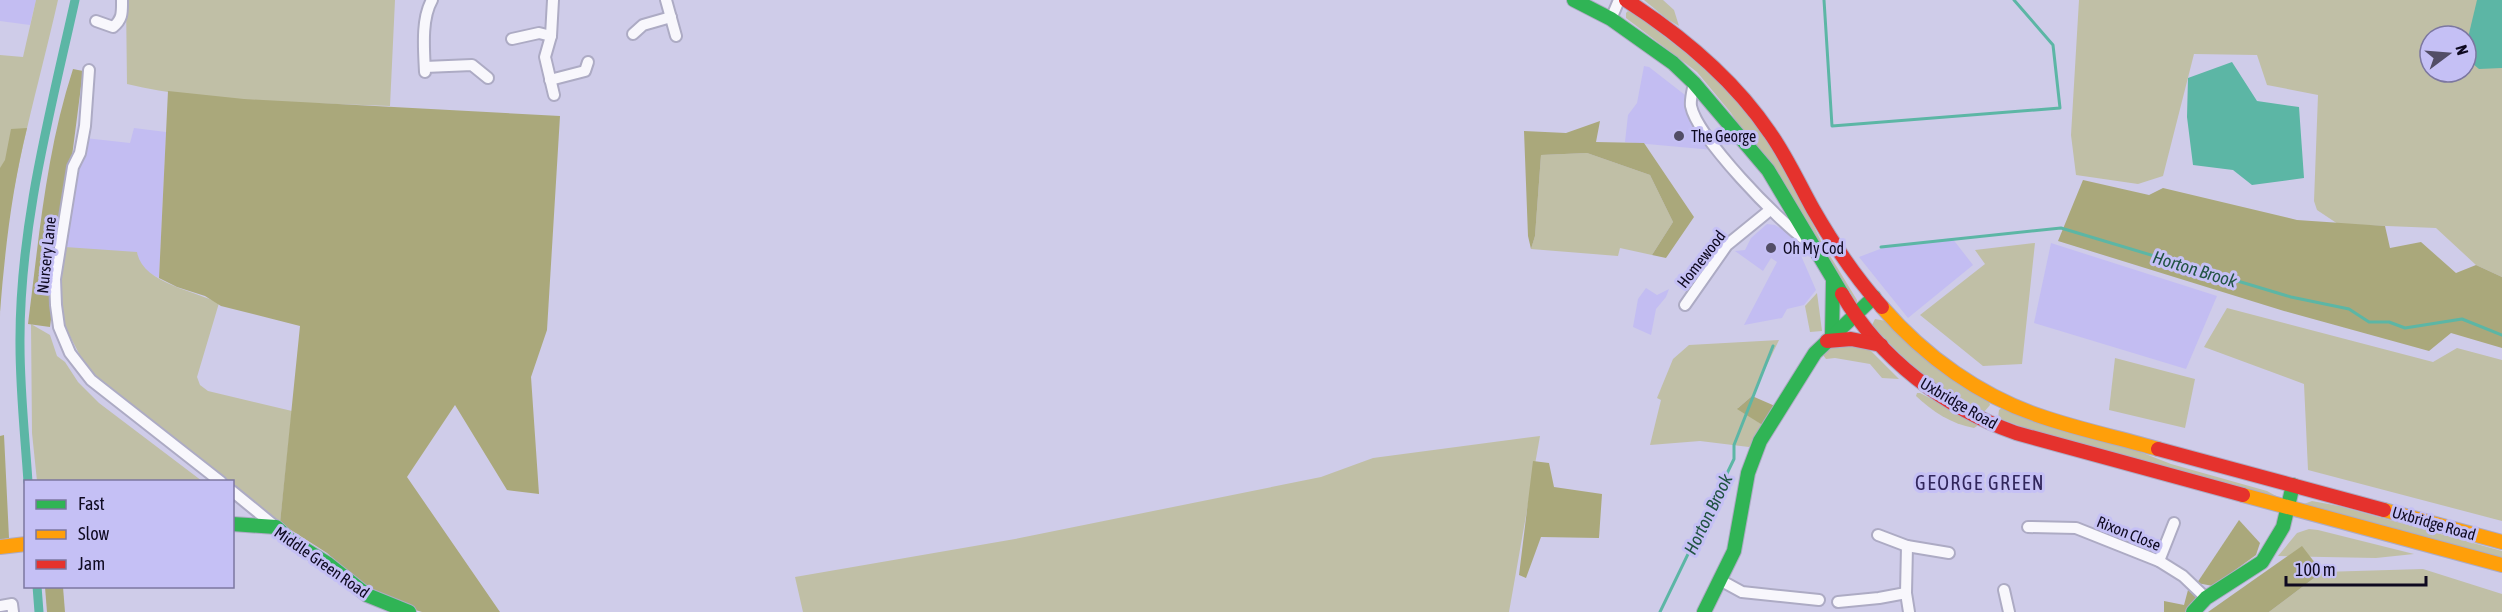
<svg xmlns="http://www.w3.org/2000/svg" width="2502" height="612" font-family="'Asap Condensed',sans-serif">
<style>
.built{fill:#c3bdf2}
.green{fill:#c0bfa6;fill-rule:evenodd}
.forest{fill:#aaa87b}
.water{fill:#5cb6a5}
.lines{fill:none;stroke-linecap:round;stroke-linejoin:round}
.stream{stroke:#5cb6a5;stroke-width:3}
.canal{stroke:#5cb6a5;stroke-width:9}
.street-casing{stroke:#adabc4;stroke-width:14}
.fast-casing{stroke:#adabc4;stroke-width:16}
.slow-casing{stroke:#adabc4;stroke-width:16}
.jam-casing{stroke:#adabc4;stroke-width:16}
.street{stroke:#f8f7fc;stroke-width:10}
.fast{stroke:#30b455;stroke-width:14}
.slow{stroke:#ff9f0a;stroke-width:14}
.jam{stroke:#e5322d;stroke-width:14}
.poi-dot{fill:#524d66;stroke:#c5c0f5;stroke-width:2}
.labels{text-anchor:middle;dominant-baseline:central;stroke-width:6;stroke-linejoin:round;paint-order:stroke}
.poi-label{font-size:16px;fill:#0e0920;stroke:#c5c0f5;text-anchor:start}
.street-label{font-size:16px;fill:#0e0920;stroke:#c5c0f5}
.water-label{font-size:18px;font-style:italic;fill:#225444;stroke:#c5c0f5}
.quarter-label{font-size:20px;letter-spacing:1.5px;fill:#31265c;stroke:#c5c0f5}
</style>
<rect width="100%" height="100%" fill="#cfcce9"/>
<!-- built -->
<g class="built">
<path d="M0,0H36L30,25L0,21Z"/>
<path d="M1644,66L1649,67L1685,95L1697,127L1713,150L1625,142L1628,115L1637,103Z"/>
<path d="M134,128L166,132L159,278L147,272L139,261L65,247L85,138L130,143Z"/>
<path d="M1767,224L1775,225L1792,235L1816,290L1804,305L1787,309L1782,318L1744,325L1777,262L1771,258L1763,271L1735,251L1745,250L1751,238Z"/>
<path d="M1952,238L1973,265L1908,318L1859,257L1888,246Z"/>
<path d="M2051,243L2217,296L2186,369L2034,323Z"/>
<path d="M1646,288L1657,295L1669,289L1666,297L1656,309L1651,335L1633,327L1638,299Z"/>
</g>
<!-- green -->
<g class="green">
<path d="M36,0H58C34,106 1,209 0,318V55L23,57Z"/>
<path d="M126,0H395L390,106C303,102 212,104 127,84Z"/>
<path d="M1644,0H1663L1674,10L1679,26L1667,19Z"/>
<path d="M2079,0H2502V277L2476,265L2436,228L2338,224L2317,210L2314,201L2318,95L2267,85L2257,55L2194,54L2163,176L2138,184L2076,175L2071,135ZM2430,36H2466V72H2430Z"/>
<path d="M1628,11L1642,19L1696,61L1722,84L1755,122L1788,172L1821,241L1857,300V302L1854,303L1731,113L1697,72L1626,18V13Z"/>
<path d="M1587,153L1650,175L1673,222L1652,255L1620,248L1618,256L1531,249L1535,236L1541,155Z"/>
<path d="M2035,243L2022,364L1983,366L1920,315L1985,264L1975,250Z"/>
<path d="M65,247L137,252C142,283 195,291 219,303L197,377L200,385L208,391L292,411L280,523L233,486L232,482L226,481L108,390L85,365L61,319L58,296Z"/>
<path d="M1817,293L1822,331L1810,332L1805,306Z"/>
<path d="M2227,308L2433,362L2457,348L2502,360V521L2308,470L2304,384L2204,347Z"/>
<path d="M1875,319L1886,321L1988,398L1990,405L1984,412C1934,388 1909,365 1872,325Z"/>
<path d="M31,324L50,335L57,356L65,362L78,382L99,403L202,481H37L32,433Z"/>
<path d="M1779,340L1752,396L1738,408L1764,426L1749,447L1700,441L1650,445L1661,400L1657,398L1673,359L1689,345Z"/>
<path d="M1832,345L1866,346L1899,379L1882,378L1870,364L1835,358L1826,359L1823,355Z"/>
<path d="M2115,358L2195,379L2185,428L2109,410Z"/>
<path d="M1917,393H1920L1976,422L1977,426L1974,428C1951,424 1932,411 1916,396Z"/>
<path d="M2003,407L2138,451L2171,464L2267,491L2278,497L2066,443L1998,418L1999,410Z"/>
<path d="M1540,436L1509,612H803L795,577L1015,539L1321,477L1373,458Z"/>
<path d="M2312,501L2339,506L2502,551V565L2304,504Z"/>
<path d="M2309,529L2318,530L2414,554L2376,558L2278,556L2297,533Z"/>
<path d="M2423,569L2502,594V612H2269L2322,572Z"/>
</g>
<!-- forest -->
<g class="forest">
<path d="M73,69L83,71L50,327L28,324C39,238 46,152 73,69Z"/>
<path d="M168,91L244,99L560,116L547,330L531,377L539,494L507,490L455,405L407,477L500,612H422L389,602L369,590L327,553L280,523L300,326L221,306L205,296L177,287L159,278Z"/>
<path d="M1600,121L1596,142L1644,143L1694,217L1666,258L1652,255L1673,222L1650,175L1587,153L1541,155L1535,236L1531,249L1528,236L1524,131L1566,133Z"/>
<path d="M27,128C12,189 5,249 0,312V168L5,160L11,129Z"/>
<path d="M2083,180L2149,195L2163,188L2297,220L2385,226L2390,248L2421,242L2456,273L2476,265L2502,277V348L2451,333L2429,351L2284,311L2058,241Z"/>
<path d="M1752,396L1775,406L1764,426L1737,409Z"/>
<path d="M4,435L9,538L4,539L0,543V436Z"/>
<path d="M1533,461L1549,463L1554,487L1602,494L1599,538L1541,537L1526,578L1519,575Z"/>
<path d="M2239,520L2260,543L2256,555L2213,586L2197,583Z"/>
<path d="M2302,546L2322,572L2269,612H2208Z"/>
<path d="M45,587H63L65,612H47Z"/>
<path d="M2188,590L2198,598L2187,612H2164V601L2184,605Z"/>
</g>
<!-- water -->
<g class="water">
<path d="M2477,0H2502V68L2479,69L2466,58V46Z"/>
<path d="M2232,62L2257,101L2299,107L2304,178L2252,185L2233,170L2193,165L2187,117L2188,78Z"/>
</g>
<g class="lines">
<!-- stream -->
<g class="stream">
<path d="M1824,0L1832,126L2060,108L2053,45L2014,0"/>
<path d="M1881,247L2061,228L2291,297L2349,309L2369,322H2389L2405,328L2462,319L2502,335"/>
<path d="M1660,612L1734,459V445L1773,346"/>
</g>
<!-- canal -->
<g class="canal">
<path d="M28,482C25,436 20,391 20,345C19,228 50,113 75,0"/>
<path d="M37,586L39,612"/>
</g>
<defs>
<g id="street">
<path d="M553,0L551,36L545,57L554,95"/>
<path d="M666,0L676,36"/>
<path d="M1611,19L1619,0"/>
<path d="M96,21L113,27C123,19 122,12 122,0"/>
<path d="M633,34L643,25L671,17"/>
<path d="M512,39L539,33L551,36"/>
<path d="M425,67L472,65L488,78"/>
<path d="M89,70L85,126L80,153L73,167L55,279L56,305L59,327L70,353L91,380L221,482"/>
<path d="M425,72C424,50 421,19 432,0"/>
<path d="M550,80L585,71L588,62"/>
<path d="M1694,83C1693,89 1690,99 1691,106C1697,137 1779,222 1807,241"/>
<path d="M1685,305L1727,245L1770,210"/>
<path d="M232,491L276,527"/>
<path d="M2028,527L2076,528L2159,561L2183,576L2206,598"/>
<path d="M1878,535L1907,546L1906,593L1909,612"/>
<path d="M1907,546L1949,553"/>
<path d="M2159,561L2174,523"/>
<path d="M1720,580L1742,592L1819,600"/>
<path d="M2004,590L2009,612"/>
<path d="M1838,602L1879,598L1906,593"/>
<path d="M0,606L12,604L13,612"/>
</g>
<g id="fast">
<path d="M1574,0L1611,19L1673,63L1694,83L1768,170L1842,294"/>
<path d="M1832,335L1833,281"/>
<path d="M232,524L276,527L290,540L328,564L367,595L409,612"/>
<path d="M1704,612L1734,551L1748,473L1760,441L1815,353L1874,297"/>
<path d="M2193,612L2206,598L2262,562L2283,527L2293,485"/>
</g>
<g id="slow">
<path d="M1882,307C1924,356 1981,397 2043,417C2081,430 2120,438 2158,449"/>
<path d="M2243,495L2502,565"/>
<path d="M2384,510L2502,542"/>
<path d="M0,547L26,544"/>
</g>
<g id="jam">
<path d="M1626,0C1682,36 1733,78 1770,133C1787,157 1799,184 1813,209C1833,244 1855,277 1882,307"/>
<path d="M1842,294C1880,359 1945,408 2016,433L2243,495"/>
<path d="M1827,341L1851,339L1881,345"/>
<path d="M2158,449L2384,510"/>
</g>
</defs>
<!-- street casing -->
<use href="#street" class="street-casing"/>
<!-- fast casing -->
<use href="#fast" class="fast-casing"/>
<!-- slow casing -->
<use href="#slow" class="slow-casing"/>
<!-- jam casing -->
<use href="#jam" class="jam-casing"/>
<!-- street -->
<use href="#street" class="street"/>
<!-- fast -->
<use href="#fast" class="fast"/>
<!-- slow -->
<use href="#slow" class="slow"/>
<!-- jam -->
<use href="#jam" class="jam"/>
</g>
<!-- markers -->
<g class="poi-dot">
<circle cx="1679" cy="136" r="6"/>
<circle cx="1771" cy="248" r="6"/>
</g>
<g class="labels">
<!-- poi labels -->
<g class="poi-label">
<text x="1691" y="136">The George</text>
<text x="1783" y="248">Oh My Cod</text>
</g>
<!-- street labels -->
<g class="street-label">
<text transform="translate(46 255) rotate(-84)">Nursery Lane</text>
<text transform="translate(1701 259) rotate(-52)">Homewood</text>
<text transform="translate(1959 403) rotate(30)">Uxbridge Road</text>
<text transform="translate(2434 523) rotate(16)">Uxbridge Road</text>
<text transform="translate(2129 533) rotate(22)">Rixon Close</text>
<text transform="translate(322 562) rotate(35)">Middle Green Road</text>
</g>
<!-- water labels -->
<g class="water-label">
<text transform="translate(2195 269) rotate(17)">Horton Brook</text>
<text transform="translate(1708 514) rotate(-64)">Horton Brook</text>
</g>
<!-- quarter labels -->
<g class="quarter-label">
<text x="1980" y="482">GEORGE GREEN</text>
</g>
</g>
<!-- legend -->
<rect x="24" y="480" width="210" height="108" fill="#c5c0f5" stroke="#7c77a0" stroke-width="1.5"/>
<rect x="36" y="500" width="30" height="9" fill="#30b455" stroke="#7c77a0" stroke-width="1.5"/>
<text x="78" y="510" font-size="18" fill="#0e0920">Fast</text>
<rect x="36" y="530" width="30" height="9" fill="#ff9f0a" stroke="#7c77a0" stroke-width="1.5"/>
<text x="78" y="540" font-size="18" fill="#0e0920">Slow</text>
<rect x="36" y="560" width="30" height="9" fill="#e5322d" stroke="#7c77a0" stroke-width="1.5"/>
<text x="78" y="570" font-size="18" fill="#0e0920">Jam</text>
<!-- north arrow -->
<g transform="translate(2448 54) rotate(74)"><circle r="28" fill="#c5c0f5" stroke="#7c77a0" stroke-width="1.5"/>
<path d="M0-4.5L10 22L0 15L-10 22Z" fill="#524d66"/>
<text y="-9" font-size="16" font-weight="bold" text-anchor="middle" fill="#0e0920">N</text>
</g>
<!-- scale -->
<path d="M2286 576v9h140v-9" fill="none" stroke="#0e0920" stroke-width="3"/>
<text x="2295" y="576" font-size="18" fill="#0e0920" stroke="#c5c0f5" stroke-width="4.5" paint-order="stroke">100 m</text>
</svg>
